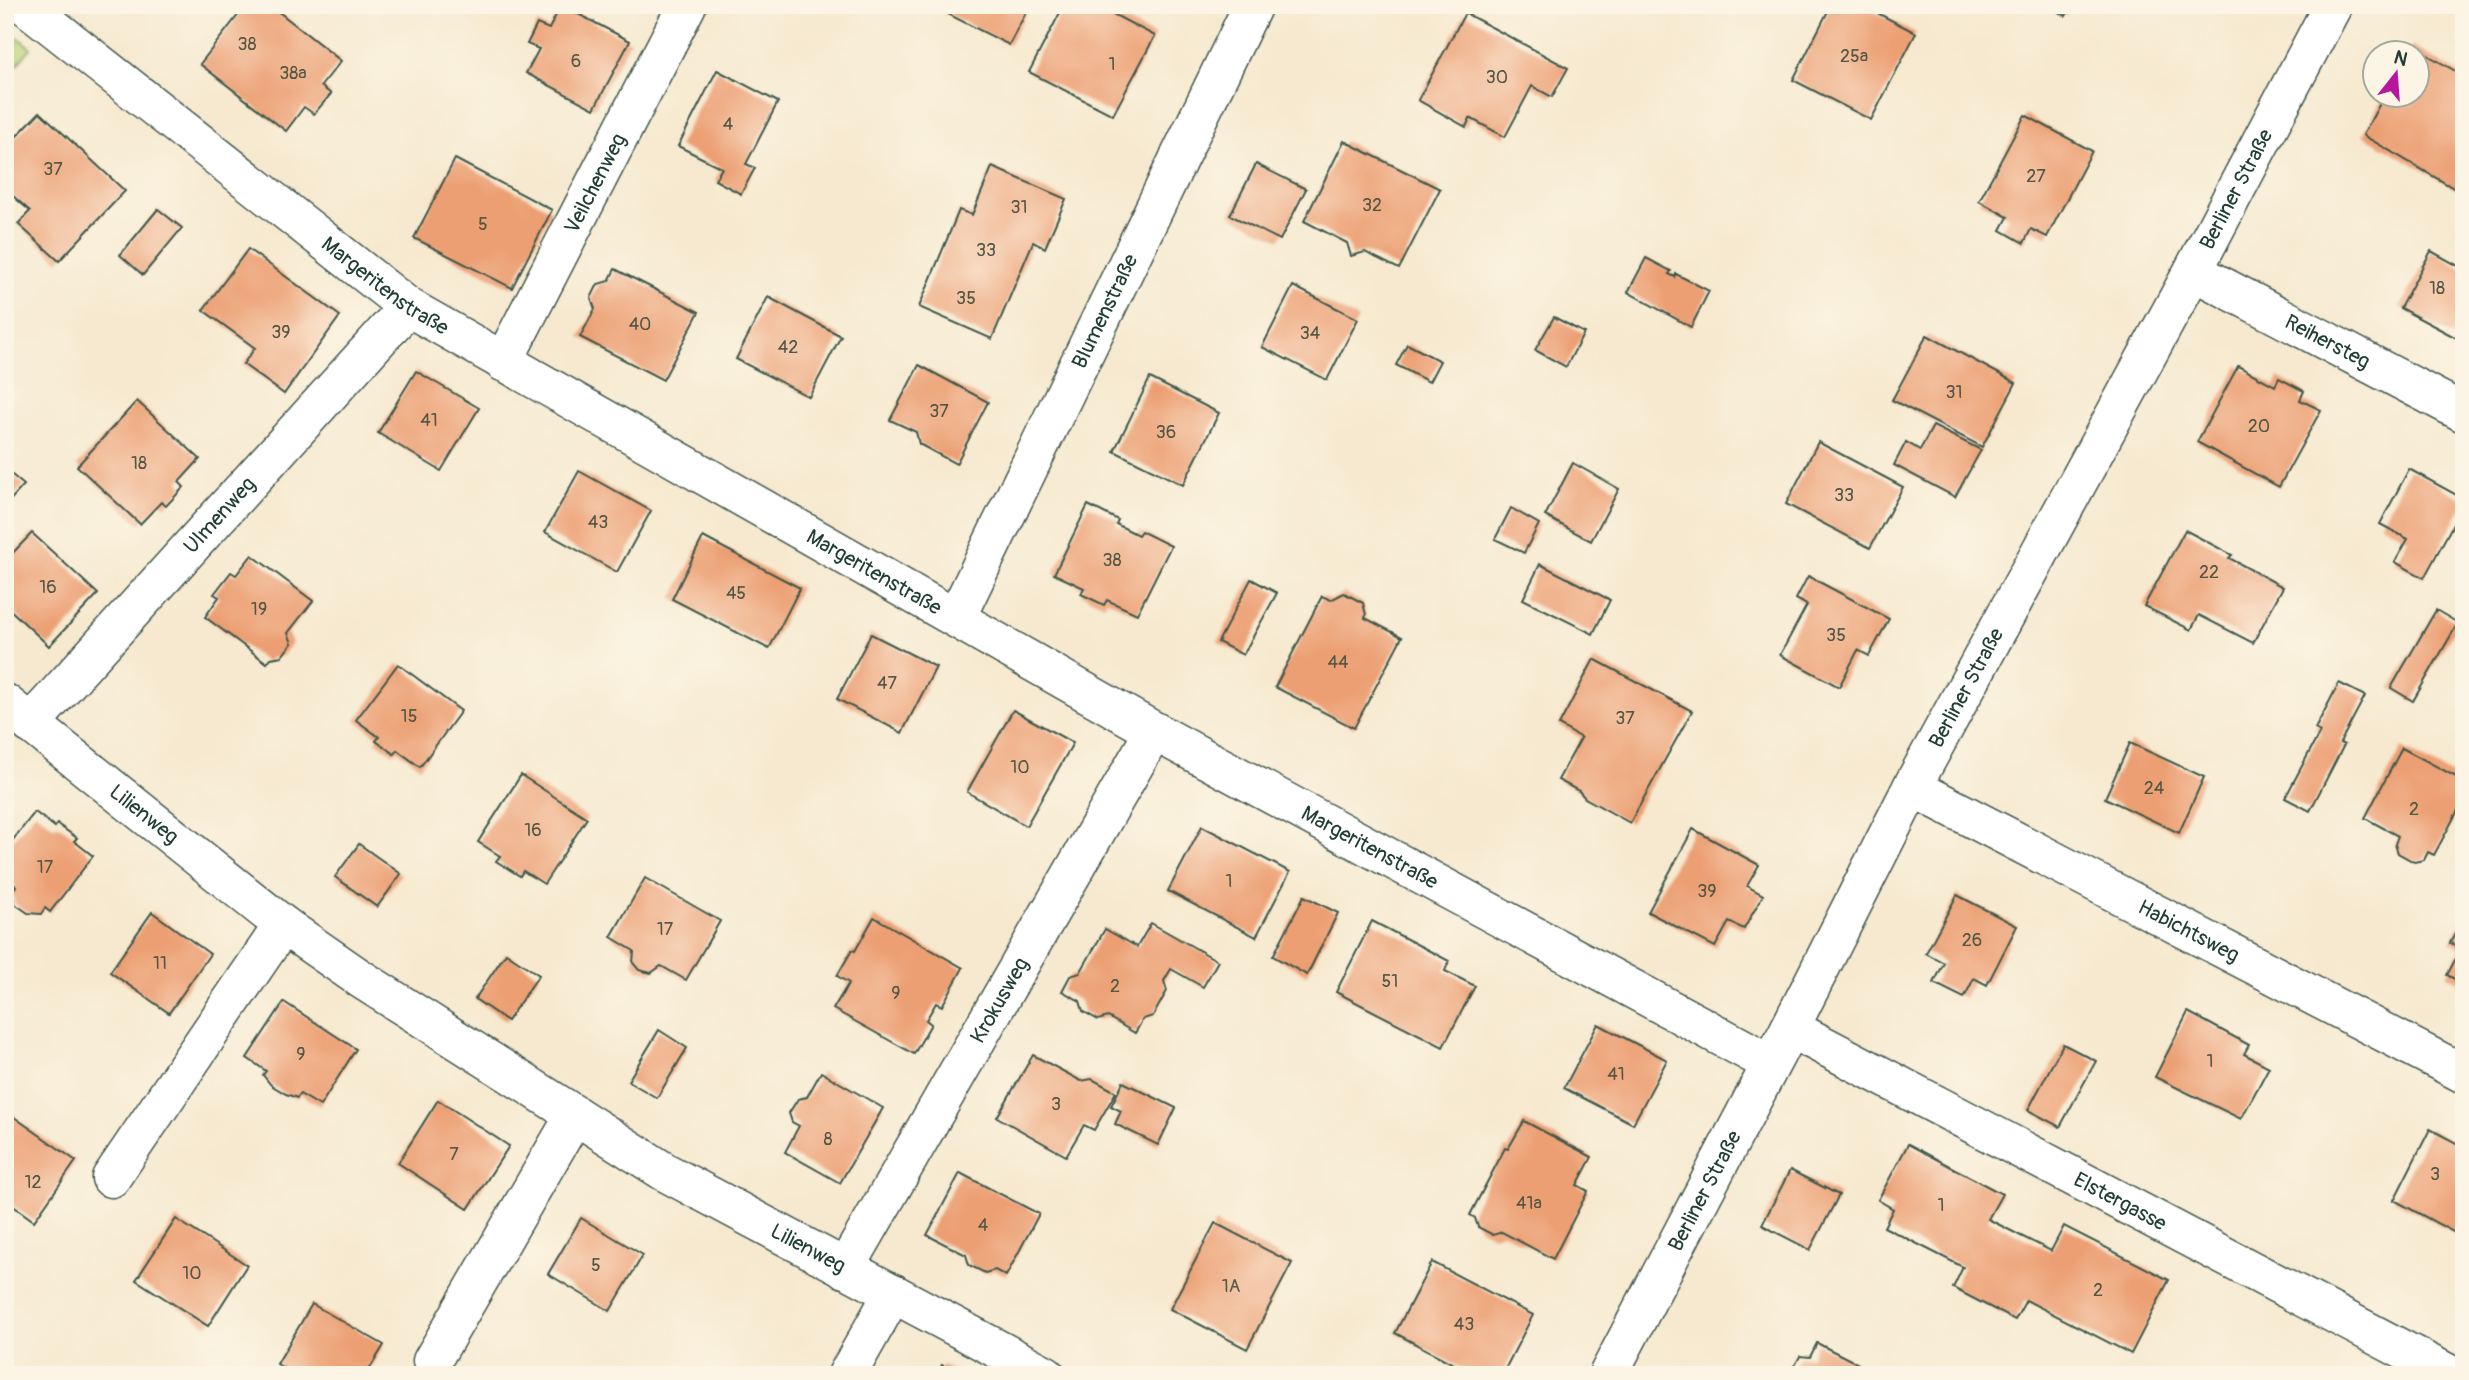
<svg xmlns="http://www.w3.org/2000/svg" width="2469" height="1380" font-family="Pangolin,sans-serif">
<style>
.green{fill:#bad378;stroke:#6c8856;stroke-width:2}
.building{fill:#ec9f72}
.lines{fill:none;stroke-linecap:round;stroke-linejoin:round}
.minor-casing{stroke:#3f574b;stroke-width:41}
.minor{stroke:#fff;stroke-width:38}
.labels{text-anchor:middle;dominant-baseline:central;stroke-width:5;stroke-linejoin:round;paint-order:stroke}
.number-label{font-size:18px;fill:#525644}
.street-label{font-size:21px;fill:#1f3d34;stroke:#fcf5e5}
</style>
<rect width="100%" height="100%" fill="#fcf5e5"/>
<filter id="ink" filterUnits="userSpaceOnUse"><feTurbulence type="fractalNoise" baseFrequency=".0143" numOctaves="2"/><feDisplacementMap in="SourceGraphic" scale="14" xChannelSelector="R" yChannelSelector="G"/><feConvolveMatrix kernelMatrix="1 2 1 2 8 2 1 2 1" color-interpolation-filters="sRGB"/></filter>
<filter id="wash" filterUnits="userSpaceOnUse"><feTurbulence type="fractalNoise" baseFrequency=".00686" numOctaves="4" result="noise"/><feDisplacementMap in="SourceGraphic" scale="28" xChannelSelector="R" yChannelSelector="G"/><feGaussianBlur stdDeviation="1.57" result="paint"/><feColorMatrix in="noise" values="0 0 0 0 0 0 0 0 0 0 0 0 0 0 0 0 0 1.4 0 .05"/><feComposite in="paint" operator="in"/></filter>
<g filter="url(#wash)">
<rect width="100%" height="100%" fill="#f6e9cf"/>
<!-- green -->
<path class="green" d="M5,27L31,48L5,79Z"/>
<g id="blocks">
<!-- building -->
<g class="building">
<path d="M246,5H270L341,61L321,86L331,94L314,114L304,107L286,131L200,64Z"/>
<path d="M561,5L630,41L594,109L526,73L539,49L527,44L537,24L549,29Z"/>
<path d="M937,5H1030L1009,45L936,8Z"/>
<path d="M1064,5H1096L1155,36L1113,115L1029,72Z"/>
<path d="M1831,5H1862L1916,33L1871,120L1793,80Z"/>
<path d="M2046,5H2072L2066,16Z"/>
<path d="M1465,13L1568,68L1552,97L1532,86L1505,137L1470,118L1466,127L1418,100Z"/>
<path d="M2412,46L2464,76V177L2457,190L2363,135L2385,94H2416V52H2409Z"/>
<path d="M717,70L778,102L746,164L755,168L741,194L715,180L722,168L678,146Z"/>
<path d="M40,112L125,191L59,261L18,224L30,211L5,189V148Z"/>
<path d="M2025,115L2092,151L2047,237L2031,229L2024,243L2001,230L2008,217L1979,201Z"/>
<path d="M1344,141L1440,189L1399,269L1365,252L1351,256L1347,243L1304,221Z"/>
<path d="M455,159L552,210L512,288L414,238Z"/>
<path d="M1256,164L1306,189L1280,240L1230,215Z"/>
<path d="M992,167L1066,199L1045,248L1033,242L992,339L919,307L959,210L972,215Z"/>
<path d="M158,209L182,228L143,275L120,255Z"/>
<path d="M248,249L340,316L284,394L243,364L255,348L203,310Z"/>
<path d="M2431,251L2464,269V342L2400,308Z"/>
<path d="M1646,258L1671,271L1669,274L1675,277L1676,274L1709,291L1691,327L1628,292Z"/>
<path d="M615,269L699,312L663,380L580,337L595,309L591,298L598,284L609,281Z"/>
<path d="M1293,286L1358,319L1327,380L1262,347Z"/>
<path d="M768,297L841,336L809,397L736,359Z"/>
<path d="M1554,317L1584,333L1566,367L1535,350Z"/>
<path d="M1927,335L2016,383L1982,447L1892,400Z"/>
<path d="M1407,344L1440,361L1429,382L1396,365Z"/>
<path d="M919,365L988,402L956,464L919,444L916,432L890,420Z"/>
<path d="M2238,366L2275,386L2279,378L2304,391L2300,400L2321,410L2279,487L2197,442Z"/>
<path d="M416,371L479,408L441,471L378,433Z"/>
<path d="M1150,378L1219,413L1183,485L1114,451Z"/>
<path d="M137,401L200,459L179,482L184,487L166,506L161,502L140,524L77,466Z"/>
<path d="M1933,426L1981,450L1955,497L1894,465L1906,442L1920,450Z"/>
<path d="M1818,442L1903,487L1870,548L1786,504Z"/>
<path d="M1573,463L1619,489L1591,541L1545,516Z"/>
<path d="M5,469L24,485L5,506Z"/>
<path d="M2409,469L2464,499V504L2424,578L2395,562L2408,539L2380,524Z"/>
<path d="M579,471L651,511L617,572L545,532Z"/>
<path d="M1088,505L1118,520L1116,524L1138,535L1141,531L1171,546L1137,614L1107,600L1104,605L1081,594L1084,588L1054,574Z"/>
<path d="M1511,508L1539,524L1524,553L1495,539Z"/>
<path d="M2185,530L2232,555L2229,558L2283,587L2253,643L2199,615L2191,630L2144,606Z"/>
<path d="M32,533L98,594L49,646L5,605V581L11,574L5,569V561Z"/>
<path d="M703,537L800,588L769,649L672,599Z"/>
<path d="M252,555L313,601L288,633L292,643L282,656L271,658L267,663L205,617L219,597L214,594L231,572L236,575Z"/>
<path d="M1540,564L1610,600L1593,634L1523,599Z"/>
<path d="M1808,576L1889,619L1869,656L1858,650L1839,687L1780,655L1807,605L1796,599Z"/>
<path d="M1251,579L1277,593L1243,655L1218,642Z"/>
<path d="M1344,593L1363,603L1366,615L1365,618L1402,637L1354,728L1275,687L1322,596L1331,600Z"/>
<path d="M2436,610L2458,623L2413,701L2391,688Z"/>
<path d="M871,634L936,667L902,733L837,699Z"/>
<path d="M1594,659L1692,711L1630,823L1585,798L1579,791L1558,780L1581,738L1559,725Z"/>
<path d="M398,664L461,711L420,767L397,750L394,754L376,741L379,737L356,720Z"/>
<path d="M2339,683L2365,696L2340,743L2344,745L2310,811L2285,798L2320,732L2315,729Z"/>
<path d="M1013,710L1073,743L1026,826L967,792Z"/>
<path d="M2130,743L2204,777L2179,833L2105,798Z"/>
<path d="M2402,748L2464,781V799L2434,855L2428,852L2424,860L2414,862L2398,853L2395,844L2398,836L2365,818Z"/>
<path d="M521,775L587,818L544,884L523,871L520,876L496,861L500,856L478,842Z"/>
<path d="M35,812L55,827L57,824L77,838L74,841L93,856L50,912L45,908L41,914L28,913L15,904L12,892L16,886L5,877V850Z"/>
<path d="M1202,826L1290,872L1256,937L1168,891Z"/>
<path d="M1693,829L1759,865L1747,886L1763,895L1744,929L1729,922L1715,947L1648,912Z"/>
<path d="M359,844L401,874L377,907L335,877Z"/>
<path d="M645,878L720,921L686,980L661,966L651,973L639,970L633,963L634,951L611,937Z"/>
<path d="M1957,895L2017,926L1987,985L1974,978L1964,998L1934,983L1944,963L1926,953Z"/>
<path d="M1304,896L1338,913L1307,975L1273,956Z"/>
<path d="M152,912L210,954L169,1013L110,972Z"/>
<path d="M874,917L963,968L942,1006L936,1003L926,1020L931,1024L914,1054L833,1009L849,983L837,976L852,950L855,951Z"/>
<path d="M2464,917V984L2447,975L2461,949L2450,943Z"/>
<path d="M1372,921L1449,961L1445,971L1475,986L1443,1047L1336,992Z"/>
<path d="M1151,923L1218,961L1203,987L1171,969L1164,981L1167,991L1153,1016L1143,1019L1135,1033L1108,1017L1098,1020L1083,1011L1080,1001L1062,991L1070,976L1080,973L1105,929L1137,947Z"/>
<path d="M506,953L539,975L507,1021L475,999Z"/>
<path d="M284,1002L356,1049L320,1106L300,1094L297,1098L286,1094L271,1085L263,1075L266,1071L247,1058Z"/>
<path d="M2188,1012L2249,1045L2244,1054L2269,1067L2241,1119L2155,1077Z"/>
<path d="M1598,1024L1667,1060L1633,1124L1564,1088Z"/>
<path d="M659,1030L687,1048L657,1098L628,1081Z"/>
<path d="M2063,1044L2096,1061L2060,1127L2028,1110Z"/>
<path d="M1033,1055L1081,1081L1092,1079L1116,1092L1094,1130L1084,1125L1066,1156L997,1117Z"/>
<path d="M821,1072L883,1108L840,1183L785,1152L799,1126L792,1122L789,1113L798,1099L807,1097Z"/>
<path d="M1123,1082L1176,1108L1158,1145L1115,1124L1121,1111L1111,1106Z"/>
<path d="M438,1100L509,1146L468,1209L398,1163Z"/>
<path d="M7,1112L76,1161L34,1221L9,1203L5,1210Z"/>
<path d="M1524,1121L1592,1157L1577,1185L1588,1191L1553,1259L1502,1232L1493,1235L1478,1227L1475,1218L1470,1215L1505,1148L1508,1149Z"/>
<path d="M2430,1129L2464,1147V1216L2455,1233L2394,1200Z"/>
<path d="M1908,1144L2002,1194L1988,1219L2021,1236L2051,1251L2064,1226L2169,1280L2131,1354L2026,1300L2015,1320L1986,1305L1953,1288L1963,1267L1884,1227L1893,1209L1878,1200Z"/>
<path d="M1790,1170L1839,1195L1810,1250L1762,1225Z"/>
<path d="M960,1173L1039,1214L1006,1276L995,1270L985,1273L969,1265L966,1255L927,1235Z"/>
<path d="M581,1218L643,1255L610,1311L548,1274Z"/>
<path d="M176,1219L247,1265L208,1326L136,1280Z"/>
<path d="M1215,1223L1292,1263L1247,1349L1170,1309Z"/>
<path d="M1432,1262L1533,1315L1502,1375H1474L1395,1333Z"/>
<path d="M312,1304L384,1345L366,1375H296L277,1364Z"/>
<path d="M1817,1343L1880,1375H1790L1800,1356L1810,1357Z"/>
<path d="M942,1365L958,1375H936Z"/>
</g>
</g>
</g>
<g filter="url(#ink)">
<use href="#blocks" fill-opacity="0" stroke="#3f574b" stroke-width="2"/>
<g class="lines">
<defs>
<g id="minor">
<path id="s1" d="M25,5L408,307L1154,731L1770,1063"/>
<path id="s2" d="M2193,271L2464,413"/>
<path id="s3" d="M503,362L687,5"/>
<path id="s4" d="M956,618L1253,5"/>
<path id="s5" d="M5,703L283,925L361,979L665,1172L1046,1375"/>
<path id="s6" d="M30,724L408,307"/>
<path id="s7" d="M1912,787L2464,1074"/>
<path id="s8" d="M1790,1028L2451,1375"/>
<path d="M111,1178L283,925"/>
<path id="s9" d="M845,1269L1154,731"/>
<path d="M432,1361L575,1115"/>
<path d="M847,1375L893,1293"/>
<path id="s10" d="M1608,1375L1790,1028L1912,787L2193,271L2333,5"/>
</g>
</defs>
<!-- minor casing -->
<use href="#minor" class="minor-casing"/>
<!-- minor -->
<use href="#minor" class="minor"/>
</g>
</g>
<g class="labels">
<!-- number labels -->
<g class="number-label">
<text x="247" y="44">38</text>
<text x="1854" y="56">25a</text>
<text x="576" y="61">6</text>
<text x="1112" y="64">1</text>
<text x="293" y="73">38a</text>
<text x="1497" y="77">30</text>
<text x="728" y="124">4</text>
<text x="53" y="169">37</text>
<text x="2036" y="176">27</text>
<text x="1372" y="205">32</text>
<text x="1019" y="207">31</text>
<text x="483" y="224">5</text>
<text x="986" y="250">33</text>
<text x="2437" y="288">18</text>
<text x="966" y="298">35</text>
<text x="640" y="324">40</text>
<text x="281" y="332">39</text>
<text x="1310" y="333">34</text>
<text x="788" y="347">42</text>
<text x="1954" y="392">31</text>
<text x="939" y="411">37</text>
<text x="429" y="420">41</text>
<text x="2259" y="426">20</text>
<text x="1166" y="432">36</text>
<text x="139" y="463">18</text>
<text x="1844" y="495">33</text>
<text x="598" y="522">43</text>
<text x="1112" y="560">38</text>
<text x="2209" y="572">22</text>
<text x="48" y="587">16</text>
<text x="736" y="593">45</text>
<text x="259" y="609">19</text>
<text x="1836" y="635">35</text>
<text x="1338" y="662">44</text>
<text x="887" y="683">47</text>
<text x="409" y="716">15</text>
<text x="1625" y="718">37</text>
<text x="1020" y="767">10</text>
<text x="2154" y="788">24</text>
<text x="2414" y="809">2</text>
<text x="533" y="830">16</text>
<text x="45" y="867">17</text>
<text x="1229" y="881">1</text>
<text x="1707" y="891">39</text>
<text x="665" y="929">17</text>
<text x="1972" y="940">26</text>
<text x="160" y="963">11</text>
<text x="1390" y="981">51</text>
<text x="1115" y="986">2</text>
<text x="896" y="993">9</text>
<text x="301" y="1054">9</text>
<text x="2210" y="1061">1</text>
<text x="1616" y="1074">41</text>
<text x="1056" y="1104">3</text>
<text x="828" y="1139">8</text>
<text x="454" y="1154">7</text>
<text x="2435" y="1174">3</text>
<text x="33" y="1182">12</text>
<text x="1529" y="1203">41a</text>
<text x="1941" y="1205">1</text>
<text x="983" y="1225">4</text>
<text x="596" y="1265">5</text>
<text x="192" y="1273">10</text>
<text x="1231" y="1286">1A</text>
<text x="2098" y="1290">2</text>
<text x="1464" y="1324">43</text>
</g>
<!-- street labels -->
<g class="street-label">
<text stroke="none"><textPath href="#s3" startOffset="201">Veilchenweg</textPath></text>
<text stroke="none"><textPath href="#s10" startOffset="1342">Berliner Straße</textPath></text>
<text stroke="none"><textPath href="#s1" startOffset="457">Margeritenstraße</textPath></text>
<text stroke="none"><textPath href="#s4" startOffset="341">Blumenstraße</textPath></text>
<text stroke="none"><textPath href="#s2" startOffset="152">Reihersteg</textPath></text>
<text stroke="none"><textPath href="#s6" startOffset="282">Ulmenweg</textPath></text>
<text stroke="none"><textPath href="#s1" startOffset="1024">Margeritenstraße</textPath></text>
<text stroke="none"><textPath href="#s10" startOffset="775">Berliner Straße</textPath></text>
<text stroke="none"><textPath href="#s5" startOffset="178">Lilienweg</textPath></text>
<text stroke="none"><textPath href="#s1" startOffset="1591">Margeritenstraße</textPath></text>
<text stroke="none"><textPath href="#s7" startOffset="312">Habichtsweg</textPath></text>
<text stroke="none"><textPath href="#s9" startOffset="310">Krokusweg</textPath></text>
<text stroke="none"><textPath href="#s10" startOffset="208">Berliner Straße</textPath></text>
<text stroke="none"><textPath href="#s8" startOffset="373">Elstergasse</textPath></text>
<text stroke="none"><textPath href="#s5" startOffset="973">Lilienweg</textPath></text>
</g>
</g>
<!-- margin -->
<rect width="2469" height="1380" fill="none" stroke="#fcf5e5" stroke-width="28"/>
<!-- north arrow -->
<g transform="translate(2396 74) rotate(17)"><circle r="33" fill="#fcf5e5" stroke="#a4ab9e" stroke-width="2"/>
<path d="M0-5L12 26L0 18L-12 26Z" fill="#b5179e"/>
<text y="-10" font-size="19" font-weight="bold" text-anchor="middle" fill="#1f3d34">N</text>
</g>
</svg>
